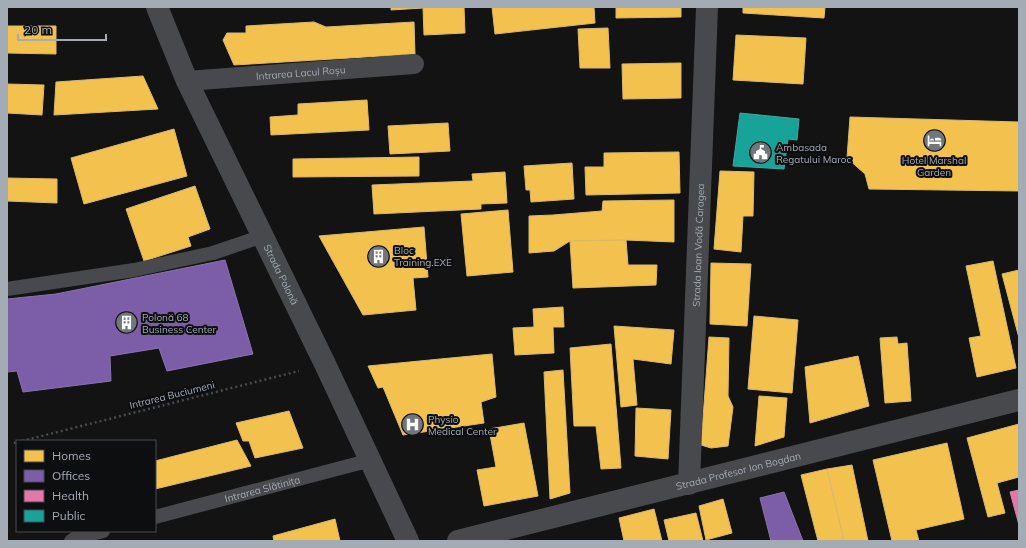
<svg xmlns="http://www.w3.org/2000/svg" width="1026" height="548" font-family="Mulish,sans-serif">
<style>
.homes{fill:#f2c14e;stroke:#daba6d}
.offices{fill:#7b5ea7;stroke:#8775ab}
.health{fill:#e377a8;stroke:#d087ac}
.public{fill:#17a398;stroke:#41a5a1}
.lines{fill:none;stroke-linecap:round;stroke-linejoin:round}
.path{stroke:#494a4e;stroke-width:2.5;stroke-dasharray:2 3;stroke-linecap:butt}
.service{stroke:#47494c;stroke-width:14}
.pedestrian{stroke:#47494c;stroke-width:20}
.minor{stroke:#47494c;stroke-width:22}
.tertiary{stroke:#47494c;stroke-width:22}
.labels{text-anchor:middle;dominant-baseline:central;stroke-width:4;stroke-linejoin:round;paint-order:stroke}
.street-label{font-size:10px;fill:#a3abb5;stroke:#0d0e0f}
.poi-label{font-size:10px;fill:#a3abb5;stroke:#0d0e0f;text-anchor:start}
</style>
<rect width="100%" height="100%" fill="#131313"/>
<!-- homes -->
<g class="homes">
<path d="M391,7H464L465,33L424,35L423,8L391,10Z"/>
<path d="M492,7H594L595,23L495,34Z"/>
<path d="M616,7H681V17L616,18Z"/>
<path d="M743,7H825L824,18L743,13Z"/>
<path d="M314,22L326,27L414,22L415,54L234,65L223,40L227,33H246V26Z"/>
<path d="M7,26H56V54L7,53Z"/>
<path d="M608,28L610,68H580L578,29Z"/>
<path d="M736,35L806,38L803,84L733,80Z"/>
<path d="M681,63V98L623,99L622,64Z"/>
<path d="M143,76L158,109L54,115L56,82Z"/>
<path d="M7,84L44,85L42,115L7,113Z"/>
<path d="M367,100L369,130L271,135L270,117L298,115V104Z"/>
<path d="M850,117L1019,122V191L869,189L865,174L847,158Z"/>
<path d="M448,123L450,151L390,154L388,126Z"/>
<path d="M174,129L187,176L84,204L71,158Z"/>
<path d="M679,152L680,193L586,195L585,167H604V153Z"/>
<path d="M419,157V176L293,177V159Z"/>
<path d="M572,163L574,199L531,202L530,190H526L524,166Z"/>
<path d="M720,171L754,172L753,216H743L741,252L714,249Z"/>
<path d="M505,172L507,203L481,204V209L374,214L372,185L473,181L472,174Z"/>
<path d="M7,178L57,179V203L7,201Z"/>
<path d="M195,186L210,229L188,237L191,246L144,261L126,209Z"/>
<path d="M674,200V242L626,240L570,241L554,251L529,253V216L553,215L602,211L603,201Z"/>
<path d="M508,210L513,272L467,276L461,214Z"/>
<path d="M424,227L428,277L413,278L416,310L363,315L319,236Z"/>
<path d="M626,240L628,265H657L656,285L573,288L570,241Z"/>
<path d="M993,261L1016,368L977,377L969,338L981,336L966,266Z"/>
<path d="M711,263L751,264L747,326L710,324Z"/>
<path d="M1019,270V338L1002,274Z"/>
<path d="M563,307L564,327H553L554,353L515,355L513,328L534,327L533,309Z"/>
<path d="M754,316L798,320L792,393L748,389Z"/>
<path d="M614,326L674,330L671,364L633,359L637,405L621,407Z"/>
<path d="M709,337L729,338L728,396L733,407L728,446L711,448L701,445Z"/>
<path d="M897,337L898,344L907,343L911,401L885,403L880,338Z"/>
<path d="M611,344L621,468L601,469L596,426H574L570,348Z"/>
<path d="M492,354L496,397L481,402L484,423L403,435L383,387L378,388L368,366Z"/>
<path d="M858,356L869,406L810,423L805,367Z"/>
<path d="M563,370L570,493L550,499L544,372Z"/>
<path d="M759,396L787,398L784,437L755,446Z"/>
<path d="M636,408L671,410L668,459L635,456Z"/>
<path d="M289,411L303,448L255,458L249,441H243L236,423Z"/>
<path d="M524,423L538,496L484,506L477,470L496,467L489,429Z"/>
<path d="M1019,424V477L997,483L1005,513L988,517L967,438Z"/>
<path d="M237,440L251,466L155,489V461Z"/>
<path d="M947,443L964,519L916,530L919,541H892L873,460Z"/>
<path d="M852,465L868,541H844L827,469Z"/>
<path d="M827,469L844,541H818L801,475Z"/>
<path d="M723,499L732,533L706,540L699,506Z"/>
<path d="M654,509L662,541H624L619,518Z"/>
<path d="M696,513L703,541H669L664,520Z"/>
<path d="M335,519L340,541H274L273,536Z"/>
</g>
<!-- offices -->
<g class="offices">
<path d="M225,260L253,354L167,371L159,348L110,356L111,381L23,392L17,371L7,372V299L56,294Z"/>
<path d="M784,492L803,541H771L760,498Z"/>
</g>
<!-- health -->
<path class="health" d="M1019,490V525L1010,492Z"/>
<!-- public -->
<path class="public" d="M740,113L799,119L797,140L788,139L784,169L733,166Z"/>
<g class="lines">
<!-- path -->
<g class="path">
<path d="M22,441L299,371"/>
<path d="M14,443L17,442"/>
</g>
<!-- service -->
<g class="service">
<path d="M7,289L134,270L213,253L263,236"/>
<path id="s1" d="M155,517L371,460"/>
<path d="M71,541L74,539L103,531"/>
</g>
<!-- pedestrian -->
<path class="pedestrian" id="s2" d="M187,81L414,64"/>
<!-- minor -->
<g class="minor">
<path id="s3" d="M689,484L707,7"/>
<path id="s4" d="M458,541L1019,400"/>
</g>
<!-- tertiary -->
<path class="tertiary" id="s5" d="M157,7L187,81L325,364L408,541"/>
</g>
<!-- icons -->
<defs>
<symbol id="hotel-disc" viewBox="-11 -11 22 22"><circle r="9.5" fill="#71767c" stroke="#0d0e0f"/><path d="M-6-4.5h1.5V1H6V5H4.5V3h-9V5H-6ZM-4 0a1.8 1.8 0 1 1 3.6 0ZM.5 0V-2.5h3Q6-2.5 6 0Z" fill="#fff"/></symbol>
<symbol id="civic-disc" viewBox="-11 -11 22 22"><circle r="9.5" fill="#71767c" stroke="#0d0e0f"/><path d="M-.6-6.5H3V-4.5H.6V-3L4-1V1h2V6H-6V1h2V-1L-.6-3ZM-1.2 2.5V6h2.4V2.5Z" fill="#fff"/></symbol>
<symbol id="building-disc" viewBox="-11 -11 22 22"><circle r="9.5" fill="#71767c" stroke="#0d0e0f"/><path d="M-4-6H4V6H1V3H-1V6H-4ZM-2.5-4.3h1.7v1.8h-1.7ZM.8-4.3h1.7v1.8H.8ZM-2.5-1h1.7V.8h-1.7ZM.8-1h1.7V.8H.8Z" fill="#fff"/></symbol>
<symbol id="hospital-disc" viewBox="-11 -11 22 22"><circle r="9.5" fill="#71767c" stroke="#0d0e0f"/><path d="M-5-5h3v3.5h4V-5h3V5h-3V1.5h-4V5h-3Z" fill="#fff"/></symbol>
</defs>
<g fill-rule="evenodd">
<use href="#hotel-disc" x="922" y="128" width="25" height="25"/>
<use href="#civic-disc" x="748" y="140" width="25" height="25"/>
<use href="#building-disc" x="366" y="244" width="25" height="25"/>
<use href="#building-disc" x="114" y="310" width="25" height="25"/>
<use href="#hospital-disc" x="400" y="412" width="25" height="25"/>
</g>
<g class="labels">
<!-- street labels -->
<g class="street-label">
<text stroke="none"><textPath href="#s2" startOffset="114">Intrarea Lacul Roșu</textPath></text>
<text stroke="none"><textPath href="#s3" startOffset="239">Strada Ioan Vodă Caragea</textPath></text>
<text stroke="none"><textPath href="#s5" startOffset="295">Strada Polonă</textPath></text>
<text transform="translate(172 395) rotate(-14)">Intrarea Buciumeni</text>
<text stroke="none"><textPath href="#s4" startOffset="289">Strada Profesor Ion Bogdan</textPath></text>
<text stroke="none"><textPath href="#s1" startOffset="111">Intrarea Slătinița</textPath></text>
</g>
<!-- poi labels -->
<g class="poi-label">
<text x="776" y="147">Ambasada<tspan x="776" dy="12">Regatului Maroc</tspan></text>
<text x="934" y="160" text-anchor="middle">Hotel Marshal<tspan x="934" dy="12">Garden</tspan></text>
<text x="394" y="250">Bloc<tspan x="394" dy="12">Training.EXE</tspan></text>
<text x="142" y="317">Polonă 68<tspan x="142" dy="12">Business Center</tspan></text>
<text x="428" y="419">Physio<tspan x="428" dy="12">Medical Center</tspan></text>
</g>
</g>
<!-- border -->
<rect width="1026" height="548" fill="none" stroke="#a3abb5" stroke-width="16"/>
<!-- legend -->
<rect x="16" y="440" width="140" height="92" fill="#0d0e0f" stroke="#494d51"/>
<rect x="24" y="450" width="20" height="12" fill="#f2c14e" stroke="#494d51"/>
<text x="52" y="460" font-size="12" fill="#a3abb5">Homes</text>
<rect x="24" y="470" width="20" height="12" fill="#7b5ea7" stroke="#494d51"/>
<text x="52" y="480" font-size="12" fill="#a3abb5">Offices</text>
<rect x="24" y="490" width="20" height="12" fill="#e377a8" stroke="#494d51"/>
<text x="52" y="500" font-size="12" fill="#a3abb5">Health</text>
<rect x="24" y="510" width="20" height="12" fill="#17a398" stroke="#494d51"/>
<text x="52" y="520" font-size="12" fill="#a3abb5">Public</text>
<!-- scale -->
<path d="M18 34v6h88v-6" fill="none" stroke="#a3abb5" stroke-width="2"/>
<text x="24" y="34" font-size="12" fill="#a3abb5" stroke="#0d0e0f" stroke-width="3" paint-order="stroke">20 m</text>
</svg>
